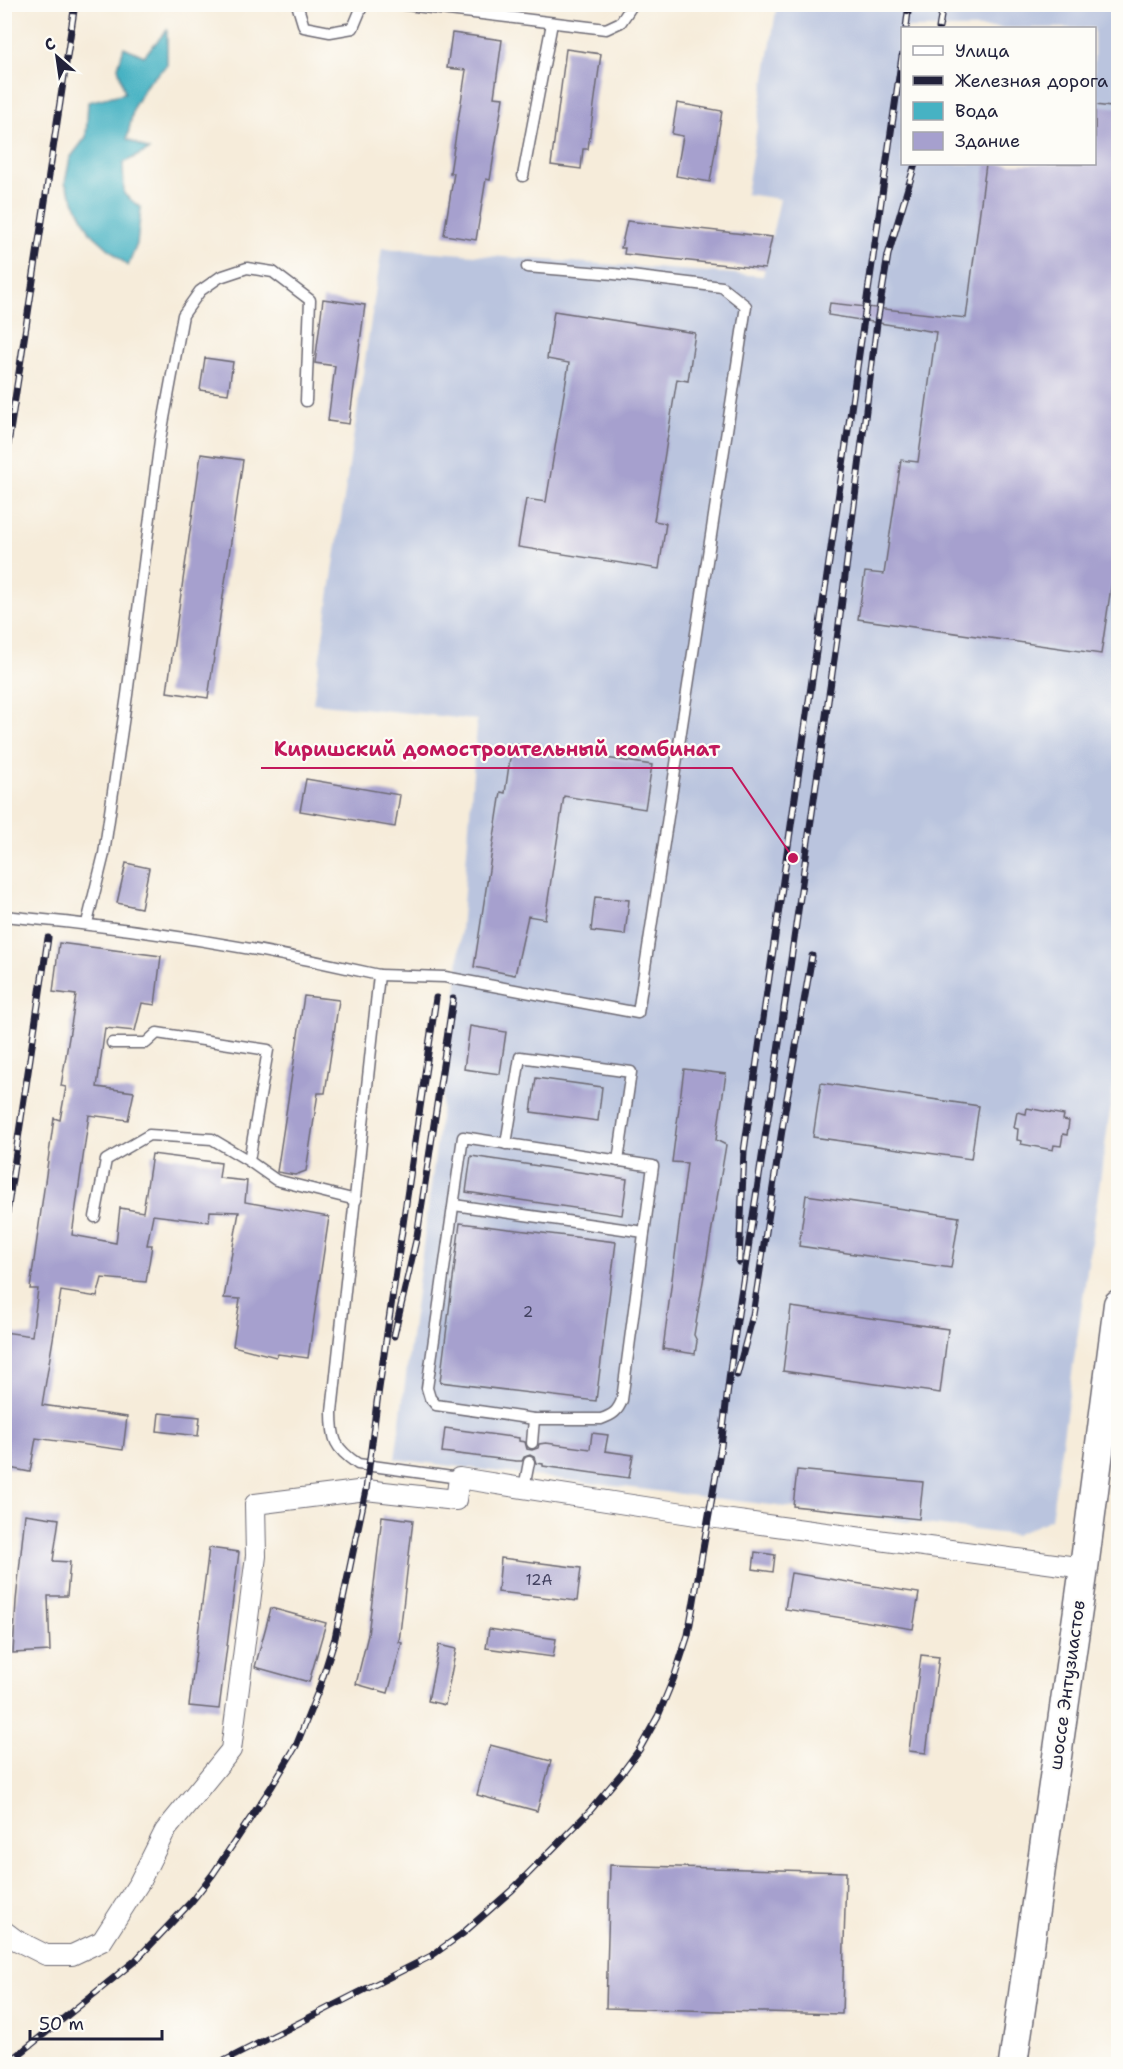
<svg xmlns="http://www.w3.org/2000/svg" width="1123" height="2069" font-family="'Shantell Sans',sans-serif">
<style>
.industrial{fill:#bac4de;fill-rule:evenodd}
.water{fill:#46b2c3;stroke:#346a7f;stroke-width:1.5}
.building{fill:#a6a0ce}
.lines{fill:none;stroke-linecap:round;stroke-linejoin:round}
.service-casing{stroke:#6c6973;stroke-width:13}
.minor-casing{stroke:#6c6973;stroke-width:22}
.secondary-casing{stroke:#6c6973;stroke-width:31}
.service{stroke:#fff;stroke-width:10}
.minor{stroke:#fff;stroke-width:20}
.secondary{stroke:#fff;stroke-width:28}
.rail-casing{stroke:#22223b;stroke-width:7}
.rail{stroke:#fdfcf7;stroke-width:4.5;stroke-dasharray:14;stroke-linecap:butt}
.labels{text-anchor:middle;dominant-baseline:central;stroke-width:4.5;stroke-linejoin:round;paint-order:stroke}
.number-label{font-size:15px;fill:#434260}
.street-label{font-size:18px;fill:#22223b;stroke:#fdfcf7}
.leader{fill:none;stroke:#c2185b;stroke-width:2}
.callout-dot{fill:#c2185b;stroke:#fdfcf7;stroke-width:2}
.callout-label{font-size:20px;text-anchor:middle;font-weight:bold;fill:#c2185b;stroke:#fdfcf7;stroke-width:4.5;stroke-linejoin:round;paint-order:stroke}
</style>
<rect width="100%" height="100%" fill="#fdfcf7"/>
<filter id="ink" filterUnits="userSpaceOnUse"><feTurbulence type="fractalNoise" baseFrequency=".0167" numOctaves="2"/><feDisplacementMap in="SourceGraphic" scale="12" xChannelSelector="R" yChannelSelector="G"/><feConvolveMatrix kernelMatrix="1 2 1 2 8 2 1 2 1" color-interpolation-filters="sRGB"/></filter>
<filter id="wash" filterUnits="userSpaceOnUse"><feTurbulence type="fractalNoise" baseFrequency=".008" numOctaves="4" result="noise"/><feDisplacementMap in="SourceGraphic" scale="24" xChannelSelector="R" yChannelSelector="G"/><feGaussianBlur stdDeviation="1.35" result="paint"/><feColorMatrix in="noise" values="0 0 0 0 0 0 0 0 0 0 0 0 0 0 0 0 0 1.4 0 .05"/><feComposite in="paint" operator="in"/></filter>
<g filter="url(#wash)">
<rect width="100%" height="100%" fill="#f6ecda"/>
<!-- industrial -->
<path class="industrial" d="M777,5H1118V1056L1051,1519L1015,1535L395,1459L456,996L477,720L313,703L382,248L763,276L780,199L746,194ZM902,28H1094V164H902Z"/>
<!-- water -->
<path class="water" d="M167,30V65L147,84L134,106L127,139L149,150L123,163L124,194L141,208L137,244L128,266L90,232L65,183L70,158L86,137L88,102L125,93L118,67L124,47L144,56Z"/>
<g id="blocks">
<!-- building -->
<g class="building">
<path d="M452,33L502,40L494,97L503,98L490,180L486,179L476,240L444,235L454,173H450L466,70L447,68Z"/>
<path d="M566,49L601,54L588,149H583L581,169L551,165Z"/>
<path d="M677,103L722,111L710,182L676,176L683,136L672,134Z"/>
<path d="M1095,105L1119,108V534L1101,654L858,619L865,572L884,574L901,460L918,462L936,332L828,315L830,303L966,318L986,164H1095Z"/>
<path d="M627,221L772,237L765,269L624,254L625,248H621Z"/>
<path d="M323,299L365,305L349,424L328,421L335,366L315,363Z"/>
<path d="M554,311L695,333L688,381L677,379L654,521L666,523L659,569L518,547L526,499L546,502L569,363L547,359Z"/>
<path d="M205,358L233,362L228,394L200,390Z"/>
<path d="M201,454L243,460L208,698L167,692Z"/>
<path d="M512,744L652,765L645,809L564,796L545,919L528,916L515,975L474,967L501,792L505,793Z"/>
<path d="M306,779L400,795L395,827L300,811Z"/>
<path d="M126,863L149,868L141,908L117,903Z"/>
<path d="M595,897L629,900L625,935L591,931Z"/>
<path d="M59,943L161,956L155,1005L142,1003L135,1031L105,1028L97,1087L134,1092L128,1120L89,1115L72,1235L116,1243L120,1208L143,1212L152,1154L221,1163L219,1178L247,1181L245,1202L329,1217L308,1358L278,1354L276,1357L233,1346L240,1299L224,1298L239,1212L210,1211L209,1222L153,1215L147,1245H152L146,1282L102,1278L97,1297L61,1291L42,1405L127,1417L123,1450L36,1438L30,1472L4,1467V1332L32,1336L38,1289H30L54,1118L60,1120L66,1087L61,1086L76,995L53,992Z"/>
<path d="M304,996L339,1000L325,1093H318L306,1171L295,1175L277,1172Z"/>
<path d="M470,1026L506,1032L500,1074L464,1069Z"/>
<path d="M684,1069L726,1074L716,1140L726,1145L694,1335L697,1341L695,1354L663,1349L687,1163L672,1162Z"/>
<path d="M536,1078L602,1087L598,1121L531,1112Z"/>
<path d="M821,1083L979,1106L971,1159L813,1137Z"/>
<path d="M1027,1108L1064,1115L1063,1120L1069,1121L1067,1135L1063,1134L1061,1146L1054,1145L1053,1150L1021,1144L1022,1141L1017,1140L1018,1129L1014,1128L1017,1112L1026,1114Z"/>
<path d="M471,1156L627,1179L622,1215L466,1192Z"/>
<path d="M806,1195L959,1217L951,1268L799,1246Z"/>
<path d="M460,1223L616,1242L596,1401L440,1382Z"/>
<path d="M791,1307L948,1329L940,1393L783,1371Z"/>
<path d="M159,1413L200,1417L198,1436L157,1431Z"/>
<path d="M445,1428L519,1438V1441L525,1442L527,1449L532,1450L538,1448L539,1444L546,1443L590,1449L592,1433L608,1435L605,1451L633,1455L629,1478L543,1466V1464L536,1463L534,1457L530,1455L524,1457L522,1461H516L442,1452Z"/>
<path d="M797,1470L923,1482L919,1519L793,1506Z"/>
<path d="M25,1514L59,1519L53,1561L70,1562L67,1596H48L50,1651L13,1653L16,1601Z"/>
<path d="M382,1516L413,1520L399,1642L402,1643L388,1693L356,1684L368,1635Z"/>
<path d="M209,1548L239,1552L219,1709L189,1706Z"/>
<path d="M755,1552L775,1555L773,1572L753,1569Z"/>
<path d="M501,1558L581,1568L577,1601L498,1592Z"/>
<path d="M791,1573L919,1593L913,1629L785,1609Z"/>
<path d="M271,1608L326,1623L309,1682L255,1667Z"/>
<path d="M489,1629L556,1639L553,1657L486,1648Z"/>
<path d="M439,1645L456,1649L445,1705L428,1701Z"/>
<path d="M921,1655L939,1657L926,1753L909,1751Z"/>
<path d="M490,1745L551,1761L537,1811L477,1795Z"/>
<path d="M610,1865L846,1872L842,2014L606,2008Z"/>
</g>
</g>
</g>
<g filter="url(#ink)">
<use href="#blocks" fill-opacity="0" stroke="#6c6973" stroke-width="1.5"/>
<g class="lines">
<defs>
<g id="service">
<path d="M297,4L304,27L330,32L353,28L363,4"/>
<path d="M398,4L606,29L621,22L633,4"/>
<path d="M523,176L552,23"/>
<path d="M4,916C130,927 256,947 379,975L332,1412C332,1439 334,1448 358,1464L459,1478"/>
<path d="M87,923L104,854L127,695L160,440L183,315L200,291L220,277L247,268L273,272L310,300L306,401"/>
<path d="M379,975L445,977L638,1013L746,306L722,287L614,274L527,267"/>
<path d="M112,1043H146L157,1033L268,1050L249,1161L276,1180L356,1200"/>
<path d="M463,1137L653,1166L622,1400C618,1411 613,1415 601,1419H534L436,1405L430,1398L427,1388Z"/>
<path d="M506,1144L520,1057L631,1072L618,1161"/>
<path d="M454,1205L644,1232"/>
<path d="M95,1217L106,1160L149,1135L212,1139L249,1161"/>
<path d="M532,1443L534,1419"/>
<path d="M524,1488L529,1462"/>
</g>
<path id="minor" d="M4,1931L16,1940L46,1955H72L102,1941L139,1883L165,1831L231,1750L256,1556L255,1504L366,1490L456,1500L459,1478L709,1517L1084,1568"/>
<path id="secondary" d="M1013,2064L1084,1568L1118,1304"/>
</defs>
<!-- service casing -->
<use href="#service" class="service-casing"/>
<!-- minor casing -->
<use href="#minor" class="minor-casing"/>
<!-- secondary casing -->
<use href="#secondary" class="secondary-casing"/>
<!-- service -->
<use href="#service" class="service"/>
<!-- minor -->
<use href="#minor" class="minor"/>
<!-- secondary -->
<use href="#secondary" class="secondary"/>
<defs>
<g id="rail">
<path d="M906,28L909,4"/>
<path d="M939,28L943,5"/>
<path d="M4,471L75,4"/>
<path d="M4,1233L48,938"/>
<path d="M739,1262L744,1151L902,56"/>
<path d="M394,1336L417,1236L453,999"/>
<path d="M737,1375L753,1315L787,1098L812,956"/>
<path d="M7,2064L136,1960L191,1902L213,1874L272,1786L296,1746L319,1689L335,1638L366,1490L377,1402L436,998"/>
<path d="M218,2064L431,1956L462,1934L512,1890L589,1812L622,1773L639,1750L658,1716L675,1675L688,1635L721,1446L733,1347L773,1085L838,632L877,323L888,255L915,164"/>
</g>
</defs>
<!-- rail casing -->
<use href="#rail" class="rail-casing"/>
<!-- rail -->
<use href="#rail" class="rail"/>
</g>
</g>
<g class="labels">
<!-- number labels -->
<g class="number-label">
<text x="528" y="1312">2</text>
<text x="539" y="1580">12А</text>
</g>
<!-- street labels -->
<g class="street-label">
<text transform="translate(1067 1685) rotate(-82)">шоссе Энтузиастов</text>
</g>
</g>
<!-- callouts -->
<path class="leader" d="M793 858L732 768H261"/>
<circle class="callout-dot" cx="793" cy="858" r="6"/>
<g class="callout-label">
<text x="497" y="756">Киришский домостроительный комбинат</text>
</g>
<!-- margin -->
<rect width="1123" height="2069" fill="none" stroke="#fdfcf7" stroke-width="24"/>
<!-- legend -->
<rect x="901" y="27" width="195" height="138" fill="#fdfcf7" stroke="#a5a5ac" stroke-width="1.5"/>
<rect x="913" y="46" width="30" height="9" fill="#ffffff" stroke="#a5a5ac" stroke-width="1.5"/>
<text x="955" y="57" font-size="18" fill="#22223b">Улица</text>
<rect x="913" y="76" width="30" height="9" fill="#22223b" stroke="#a5a5ac" stroke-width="1.5"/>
<text x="955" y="87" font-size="18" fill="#22223b">Железная дорога</text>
<rect x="913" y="102" width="30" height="18" fill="#46b2c3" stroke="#a5a5ac" stroke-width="1.5"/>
<text x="955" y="117" font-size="18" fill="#22223b">Вода</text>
<rect x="913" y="132" width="30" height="18" fill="#a6a0ce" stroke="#a5a5ac" stroke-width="1.5"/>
<text x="955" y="147" font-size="18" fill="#22223b">Здание</text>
<!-- north arrow -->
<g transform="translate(57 57) rotate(331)" stroke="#fdfcf7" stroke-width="4.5" paint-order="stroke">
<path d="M0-4.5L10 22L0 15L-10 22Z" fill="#22223b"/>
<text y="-9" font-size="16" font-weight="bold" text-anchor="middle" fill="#22223b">С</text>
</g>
<!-- scale -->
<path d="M30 2030v9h132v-9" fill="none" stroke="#22223b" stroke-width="3"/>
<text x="39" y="2030" font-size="18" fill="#22223b" stroke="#fdfcf7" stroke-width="4.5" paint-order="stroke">50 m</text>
</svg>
